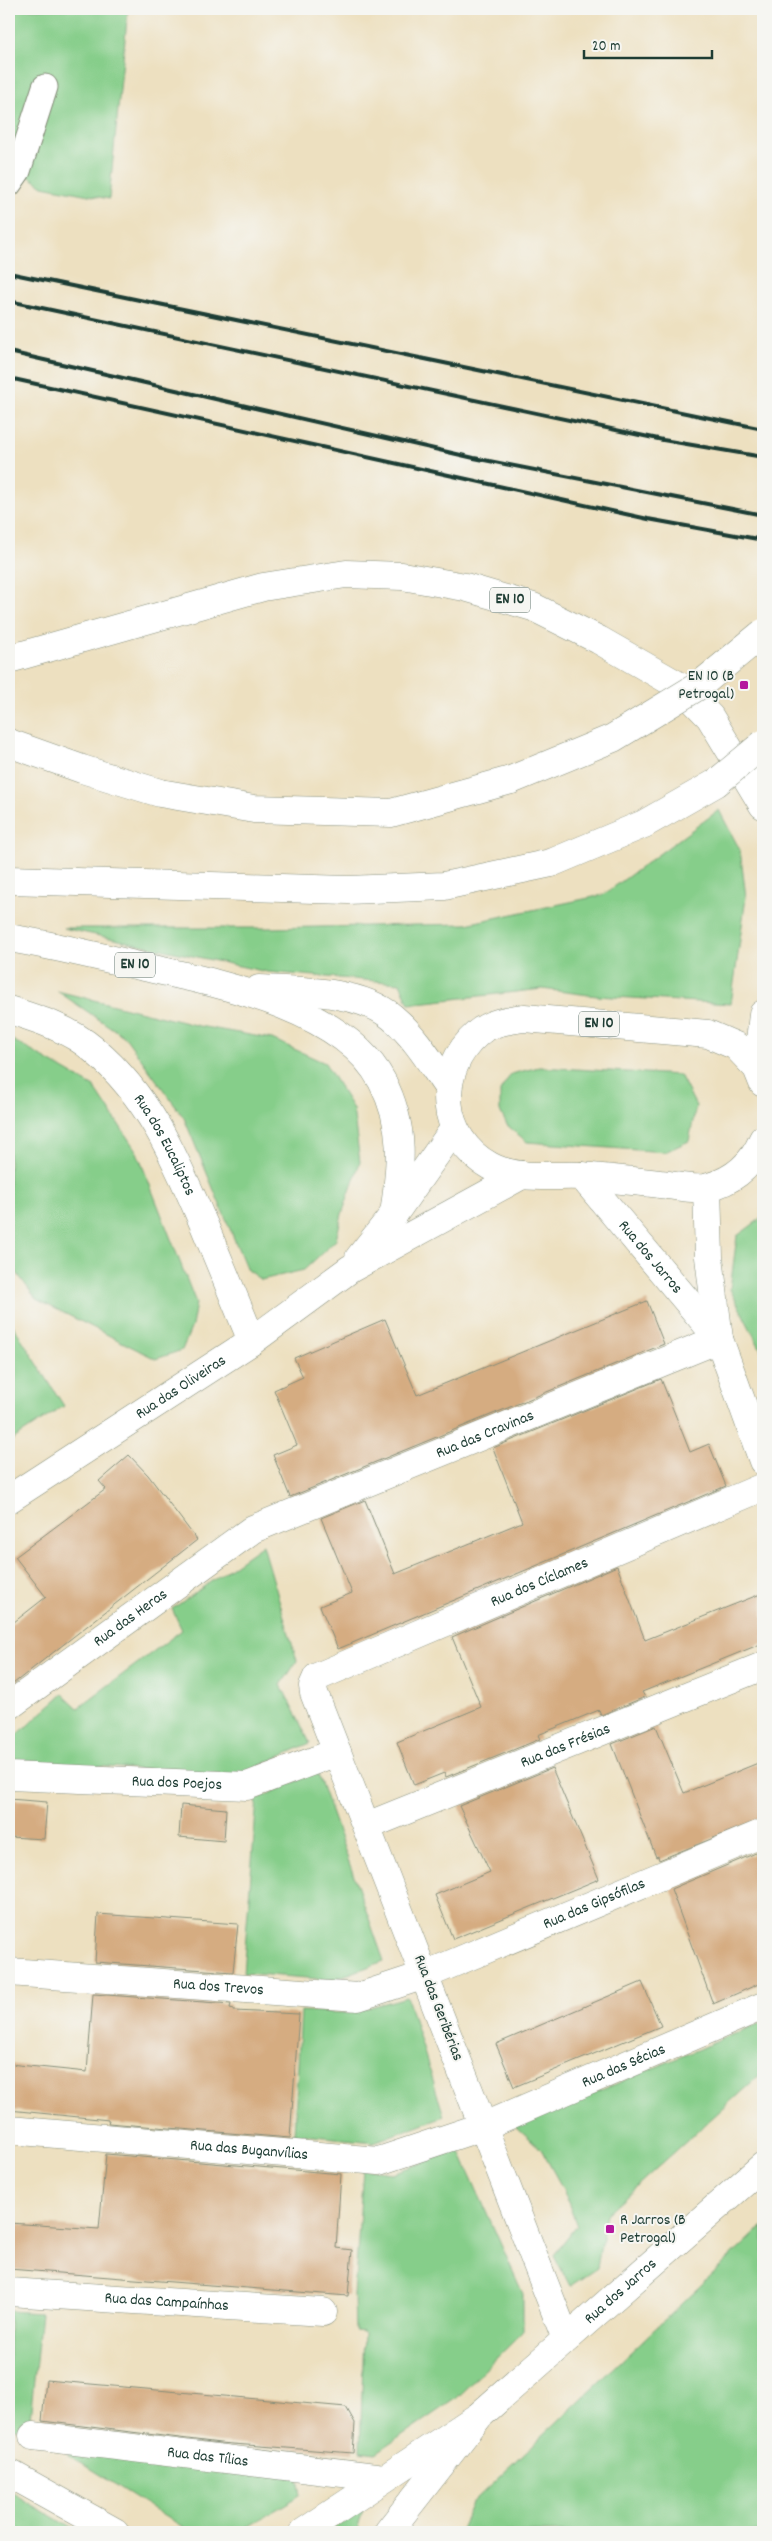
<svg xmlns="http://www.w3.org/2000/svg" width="772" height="2541" font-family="Dekko,sans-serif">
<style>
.green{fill:#86ce8a;stroke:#52865f}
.building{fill:#d5ac81}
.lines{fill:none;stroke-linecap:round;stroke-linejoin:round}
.lane-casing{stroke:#868e7a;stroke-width:27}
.street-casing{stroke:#868e7a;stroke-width:29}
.secondary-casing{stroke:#868e7a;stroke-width:29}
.primary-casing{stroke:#868e7a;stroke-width:29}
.highway-casing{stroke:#868e7a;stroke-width:29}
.lane{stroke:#fff;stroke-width:25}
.street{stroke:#fff;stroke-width:28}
.secondary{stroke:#fff;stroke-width:28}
.primary{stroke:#fff;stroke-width:28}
.highway{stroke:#fff;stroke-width:28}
.rail{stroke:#1f3d34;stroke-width:4}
.highway-bridge-casing{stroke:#868e7a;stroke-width:29;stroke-linecap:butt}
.highway-bridge{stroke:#fff;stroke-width:28}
.poi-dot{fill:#b5179e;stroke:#f6f6f2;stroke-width:2}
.labels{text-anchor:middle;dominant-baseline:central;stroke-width:4;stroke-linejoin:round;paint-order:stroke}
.shield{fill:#f6f6f2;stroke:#60746d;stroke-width:1}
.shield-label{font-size:15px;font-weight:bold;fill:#1f3d34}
.poi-label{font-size:16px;fill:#1f3d34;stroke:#f6f6f2;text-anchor:end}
.street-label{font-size:16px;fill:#1f3d34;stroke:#f6f6f2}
</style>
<rect width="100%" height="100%" fill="#f6f6f2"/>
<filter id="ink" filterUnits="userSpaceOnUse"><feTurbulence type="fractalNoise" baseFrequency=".02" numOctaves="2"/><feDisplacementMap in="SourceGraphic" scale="10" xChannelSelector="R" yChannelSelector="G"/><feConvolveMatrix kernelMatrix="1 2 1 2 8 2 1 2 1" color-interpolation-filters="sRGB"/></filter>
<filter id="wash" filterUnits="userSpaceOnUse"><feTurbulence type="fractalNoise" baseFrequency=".0096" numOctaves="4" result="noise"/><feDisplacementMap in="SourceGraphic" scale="20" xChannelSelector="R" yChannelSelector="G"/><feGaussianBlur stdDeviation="1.12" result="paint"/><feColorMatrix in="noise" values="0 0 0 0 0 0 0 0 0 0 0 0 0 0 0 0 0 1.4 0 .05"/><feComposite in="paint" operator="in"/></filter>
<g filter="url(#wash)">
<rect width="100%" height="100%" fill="#ede0c0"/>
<!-- green -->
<g class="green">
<path d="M9,9H128L109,199L43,186L9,163Z"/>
<path d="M719,810L740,850L746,897L731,1004L597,996L542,989L409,1004L400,983L267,972L63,928H269L466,924L603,895Z"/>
<path d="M57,991L199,1026L272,1039L325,1063L353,1109L360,1162L342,1214L336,1240L304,1270L261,1280L247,1270L184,1118L125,1037Z"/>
<path d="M9,1038L94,1087L137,1152L196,1303L192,1326L182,1350L156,1359L36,1299L9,1262Z"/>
<path d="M539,1067L680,1075L696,1106L689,1141L665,1152L527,1142L507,1125L500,1111V1091L511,1074Z"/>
<path d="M763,1217V1354L730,1289L737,1236Z"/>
<path d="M9,1319L64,1406L9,1442Z"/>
<path d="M263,1545L297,1661L281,1685L310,1743L237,1776L9,1760V1742L63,1694L78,1708L182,1630L172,1609Z"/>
<path d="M317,1772L384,1961L332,1980L243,1973L257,1799Z"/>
<path d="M407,1997L444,2116L374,2142L294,2134L301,2011L349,2013Z"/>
<path d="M763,2022V2072L606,2214L597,2268L570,2286L554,2255L577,2226L563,2189L541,2149L516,2126Z"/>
<path d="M459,2150L523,2294V2332L455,2399L376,2453L360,2451L364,2332L355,2331L354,2295L363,2169L392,2173Z"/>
<path d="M763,2226V2532H460L472,2503Z"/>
<path d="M9,2311L41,2313L29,2428H9Z"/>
<path d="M86,2449L298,2478L301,2495L238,2532H191L68,2455Z"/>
<path d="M9,2491L78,2532H9Z"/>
<path d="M363,2510L357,2532H328Z"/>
</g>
<g id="blocks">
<!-- building -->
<g class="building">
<path d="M647,1301L664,1344L290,1497L273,1455L297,1445L274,1390L303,1377L294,1358L385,1319L417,1395Z"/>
<path d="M661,1379L690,1452L709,1444L726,1486L338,1649L320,1606L352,1593L321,1518L365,1500L395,1574L522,1522L493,1448Z"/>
<path d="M129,1455L148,1475L197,1540L9,1687V1626L46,1597L15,1557L106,1489L99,1481Z"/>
<path d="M617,1566L645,1640L763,1593V1643L642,1692L645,1697L601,1715L599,1710L538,1735L540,1739L446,1777L444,1773L414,1785L397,1742L481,1707L452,1637Z"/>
<path d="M656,1726L684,1793L763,1761V1818L659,1860L658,1856L656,1857L612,1744Z"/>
<path d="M552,1768L599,1879L453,1939L435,1895L490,1872L459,1806Z"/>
<path d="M9,1799L47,1802L44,1839L9,1837Z"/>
<path d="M181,1805L226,1809L224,1841L179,1837Z"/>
<path d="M763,1850V1982L713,2004L671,1889Z"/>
<path d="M98,1914L238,1924L233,1972L95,1962Z"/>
<path d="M642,1982L661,2026L514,2087L496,2044Z"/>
<path d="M93,1994L231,2004L230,2008L234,2009V2011L299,2014L290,2138L108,2123L109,2120L9,2110V2064L87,2072Z"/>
<path d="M106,2154L341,2174L336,2248L352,2250L348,2296L9,2269V2223L99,2229Z"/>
<path d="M46,2380L346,2407L355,2423L353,2453L220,2443L42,2421Z"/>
</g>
</g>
</g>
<g filter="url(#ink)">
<use href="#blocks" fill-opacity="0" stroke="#868e7a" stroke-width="1"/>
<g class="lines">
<defs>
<path id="lane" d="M9,184L18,171L45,87"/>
<g id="street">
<path id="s1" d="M9,1010C38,1019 70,1029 94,1050C150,1097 176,1160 204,1225C220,1263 236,1302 252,1341"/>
<path d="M359,1258L394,1214L454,1129"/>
<path id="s2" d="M9,1499L252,1341L350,1269L522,1175"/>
<path id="s3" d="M9,1706L253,1529L719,1339"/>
<path id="s4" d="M9,1776L247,1786L337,1752"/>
<path id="s5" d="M367,1826L763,1666"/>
<path id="s6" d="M9,1972L358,1997L425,1975L763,1833"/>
<path id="s7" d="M9,2130L379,2161L484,2126L763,2006"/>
<path id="s8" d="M9,2292L323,2312"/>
<path id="s9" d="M566,2339L314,1693L313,1686L317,1677L763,1487"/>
<path id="s10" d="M33,2436L384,2478"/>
<path d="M9,2473L115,2532"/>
<path d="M304,2532L476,2418"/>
</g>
<g id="secondary">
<path id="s11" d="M582,1176L719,1339"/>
<path d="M707,1188L709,1257L719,1339L763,1461"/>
<path id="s12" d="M388,2532L479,2416L763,2166"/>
</g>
<g id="primary">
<path d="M9,659L263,587L346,574L402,576L465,587L533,607L599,640L681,687L710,717L763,805"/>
<path d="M9,938C51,945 93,955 135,965C211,982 342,1005 382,1081C406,1127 401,1166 394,1214"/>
<path d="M259,989C300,991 359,990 392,1017C414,1035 431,1063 447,1086"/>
<path d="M757,1068L763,1014"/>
<path d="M763,1083L757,1068L736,1046L708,1034L524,1018C509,1020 491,1022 478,1033C434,1071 439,1138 490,1166C516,1180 552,1175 580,1176C607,1178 633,1181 660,1184C672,1185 698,1191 709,1187C734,1180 753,1164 763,1139"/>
</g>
<g id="highway">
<path d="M9,743L82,769L160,793L254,809L391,813L511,780"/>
<path d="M9,880L348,890L444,886L551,863"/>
</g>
</defs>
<!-- lane casing -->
<use href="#lane" class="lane-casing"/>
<!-- street casing -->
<use href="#street" class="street-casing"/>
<!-- secondary casing -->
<use href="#secondary" class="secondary-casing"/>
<!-- primary casing -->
<use href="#primary" class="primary-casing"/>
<!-- highway casing -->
<use href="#highway" class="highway-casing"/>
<!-- lane -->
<use href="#lane" class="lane"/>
<!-- street -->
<use href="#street" class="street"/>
<!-- secondary -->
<use href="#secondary" class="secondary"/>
<!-- primary -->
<use href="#primary" class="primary"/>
<!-- highway -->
<use href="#highway" class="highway"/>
<!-- rail -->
<g class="rail">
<path d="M9,273L763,429"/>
<path d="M9,301L663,440L763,457"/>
<path d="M9,352L474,458L763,515"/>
<path d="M9,378L648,519L763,540"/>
</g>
<defs>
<g id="highway-bridge">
<path d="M511,780L613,738L700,685L763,633"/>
<path d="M551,863L644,824L716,783L763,744"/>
</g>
</defs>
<!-- highway-bridge casing -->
<use href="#highway-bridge" class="highway-bridge-casing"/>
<!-- highway-bridge -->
<use href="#highway-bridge" class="highway-bridge"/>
</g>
</g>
<!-- markers -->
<g class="poi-dot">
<rect x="739" y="680" width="10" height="10" rx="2.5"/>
<rect x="605" y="2224" width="10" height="10" rx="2.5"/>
</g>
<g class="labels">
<!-- shield labels -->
<g class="shield">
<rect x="490" y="587.5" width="40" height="25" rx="4"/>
<rect x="115" y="952.5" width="40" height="25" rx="4"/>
<rect x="579" y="1011.5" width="40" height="25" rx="4"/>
</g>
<g class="shield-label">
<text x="510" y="600">EN 10</text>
<text x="135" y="965">EN 10</text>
<text x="599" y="1024">EN 10</text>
</g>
<!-- poi labels -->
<g class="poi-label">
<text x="734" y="676">EN 10 (B<tspan x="734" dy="18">Petrogal)</tspan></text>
<text x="620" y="2220" text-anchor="start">R Jarros (B<tspan x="620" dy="18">Petrogal)</tspan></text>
</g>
<!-- street labels -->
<g class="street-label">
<text stroke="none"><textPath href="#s1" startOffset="214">Rua dos Eucaliptos</textPath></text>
<text stroke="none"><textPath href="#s11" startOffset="106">Rua dos Jarros</textPath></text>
<text stroke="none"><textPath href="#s2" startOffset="205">Rua das Oliveiras</textPath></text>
<text stroke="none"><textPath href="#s3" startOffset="552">Rua das Cravinas</textPath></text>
<text stroke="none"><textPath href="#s9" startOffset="952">Rua dos Cíclames</textPath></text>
<text stroke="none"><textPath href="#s3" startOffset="150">Rua das Heras</textPath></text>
<text stroke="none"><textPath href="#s5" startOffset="214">Rua das Frésias</textPath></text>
<text stroke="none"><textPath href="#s4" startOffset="168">Rua dos Poejos</textPath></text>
<text stroke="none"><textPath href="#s6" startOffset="604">Rua das Gipsófilas</textPath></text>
<text stroke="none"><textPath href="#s6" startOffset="210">Rua dos Trevos</textPath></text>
<text transform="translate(438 2008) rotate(69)">Rua das Geribérias</text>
<text stroke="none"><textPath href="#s7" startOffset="634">Rua das Sécias</textPath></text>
<text stroke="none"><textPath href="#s7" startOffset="241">Rua das Buganvílias</textPath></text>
<text stroke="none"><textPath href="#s12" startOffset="336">Rua dos Jarros</textPath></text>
<text stroke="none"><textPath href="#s8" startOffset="158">Rua das Campaínhas</textPath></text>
<text stroke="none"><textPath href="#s10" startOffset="176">Rua das Tílias</textPath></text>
</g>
</g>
<!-- margin -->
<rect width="772" height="2541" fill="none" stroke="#f6f6f2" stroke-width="30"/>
<!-- scale -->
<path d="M584 50v8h128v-8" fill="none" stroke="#1f3d34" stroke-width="2.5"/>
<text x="592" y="50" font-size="15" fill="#1f3d34" stroke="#f6f6f2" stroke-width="4" paint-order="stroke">20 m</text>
</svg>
